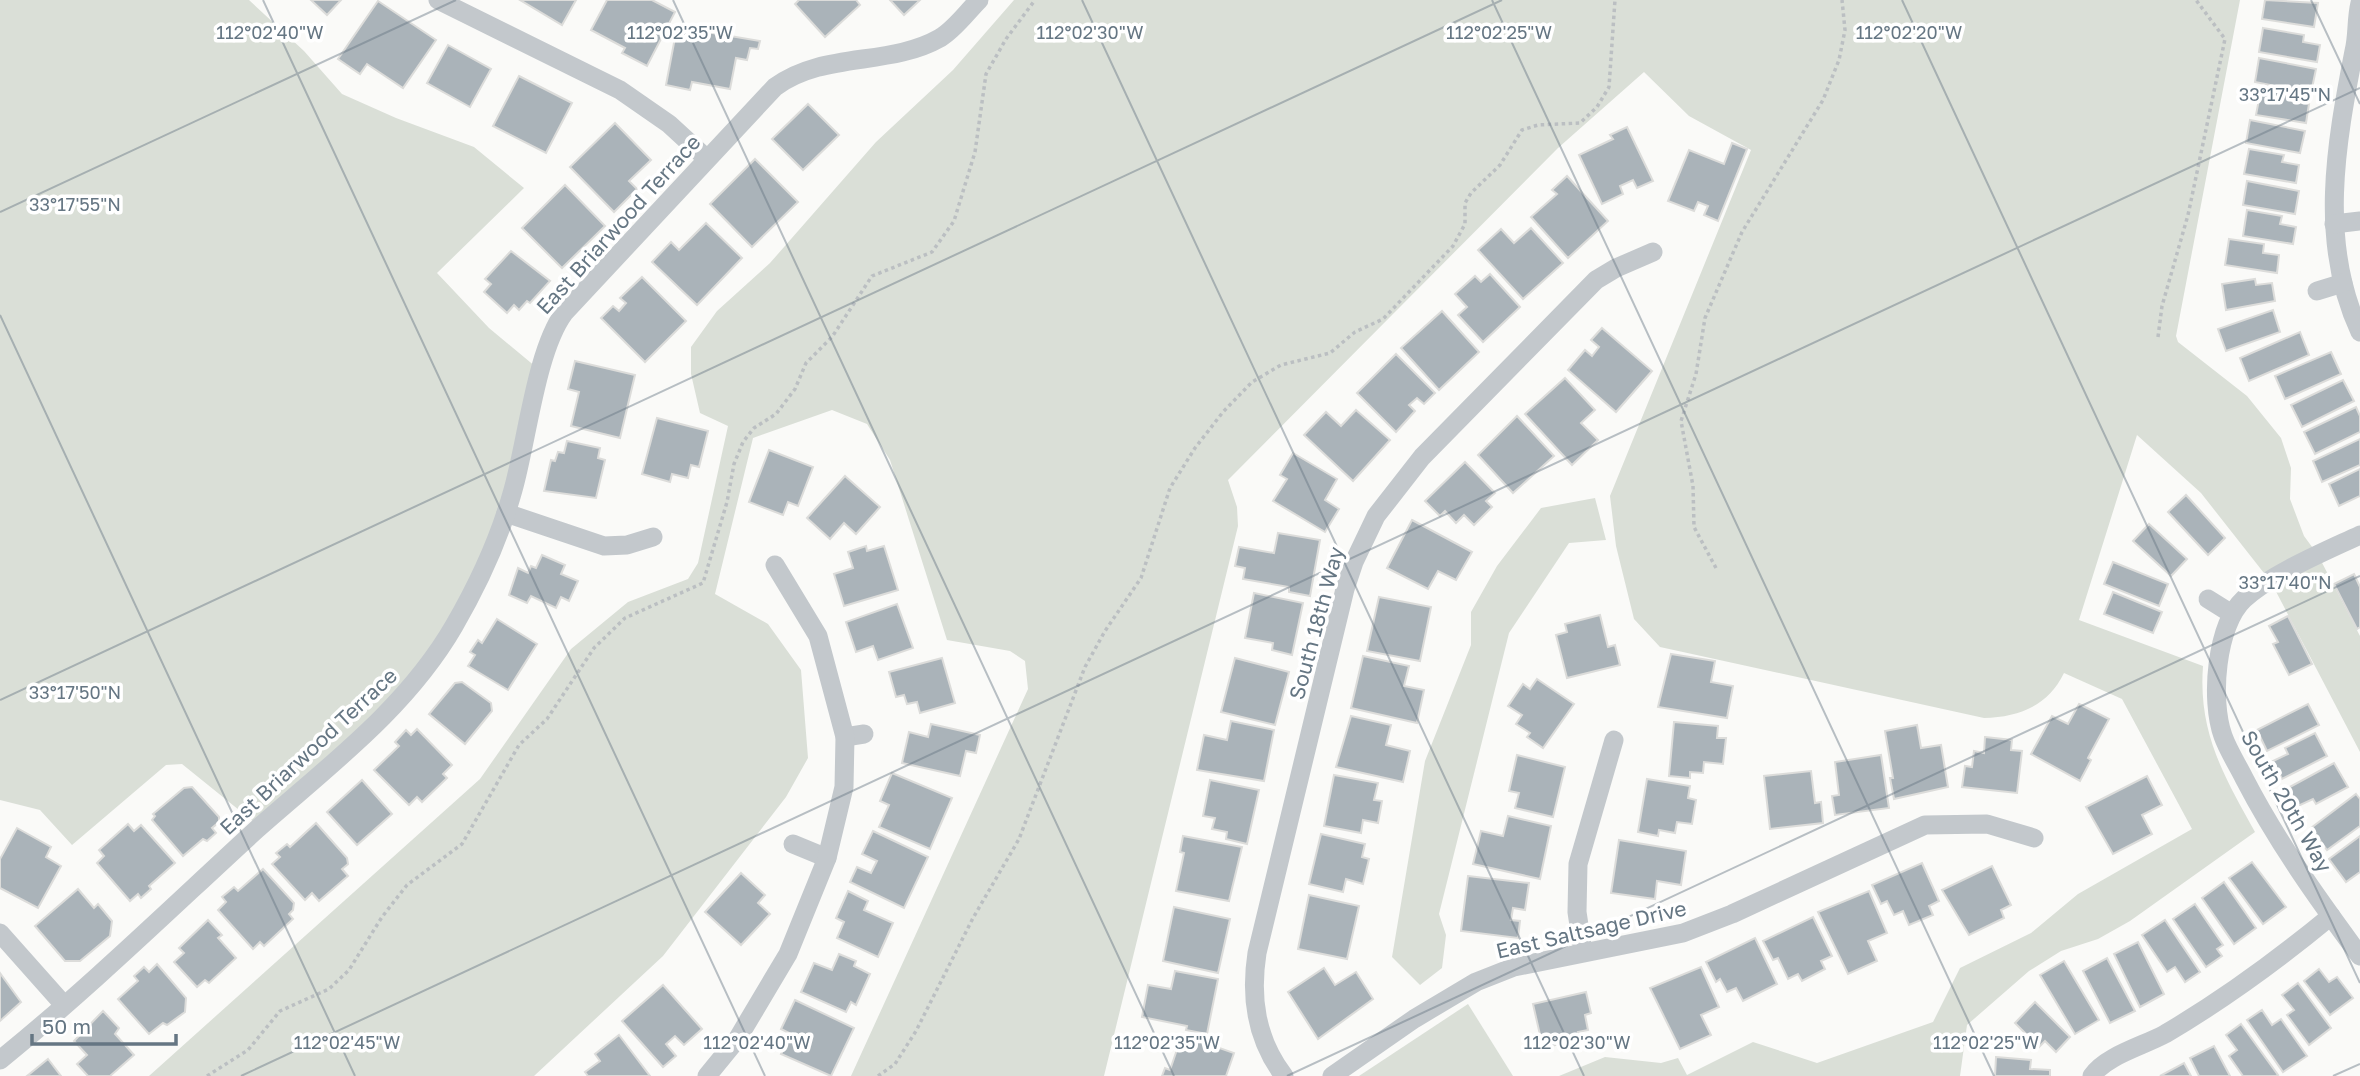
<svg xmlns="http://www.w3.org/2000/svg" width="2360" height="1076" font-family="'Golos Text',sans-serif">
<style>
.green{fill:#dadfd7}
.building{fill:#aab3b9;stroke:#dcdcda;stroke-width:2}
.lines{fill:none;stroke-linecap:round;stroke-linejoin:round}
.path{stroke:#bbbfc2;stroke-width:3.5;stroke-dasharray:3.5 3.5;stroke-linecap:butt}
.minor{stroke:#c3c8cc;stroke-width:19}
.ticks{fill:none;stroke:#657683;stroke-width:2;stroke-opacity:0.45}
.labels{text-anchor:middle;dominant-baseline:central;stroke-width:7;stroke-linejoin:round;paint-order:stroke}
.street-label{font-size:21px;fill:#657683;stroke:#fff}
.ticks-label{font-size:18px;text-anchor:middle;fill:#657683;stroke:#fff;stroke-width:7;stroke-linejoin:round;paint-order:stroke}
</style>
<rect width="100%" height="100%" fill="#fafaf8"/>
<!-- green -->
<g class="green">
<path d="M0,0H249L304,51L342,94L396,118L474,147L524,188L437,273L489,328L542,372L513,491L432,661L260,827L182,764L166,765L72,845L40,810L0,800Z"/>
<path d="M1014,0H2240L2176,336L2178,342L2247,396L2281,438L2291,468L2290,499L2304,536L2318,555L2360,636V752L2271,582L2201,493L2137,435L2079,620L2203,666C2198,733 2224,776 2255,832L2130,921L2098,939L2061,951L2029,971L1967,1025L1960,1076H1559L1605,1057L1661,1063L1678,1058L1687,1075L1753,1042L1817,1063L1933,1022L1960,968L2031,933L2078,894L2192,829L2122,699L2064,673C2048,706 2019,717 1984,718L1660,647L1634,619L1616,546L1610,496L1751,150L1689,116L1644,72L1558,148L1228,480L1237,507L1238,526L1104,1076H851L1028,689L1025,661L1010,651L947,640L890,460L867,424L832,410L753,438L715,594L768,624L801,670L808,758L786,797L663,956L534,1076H149L480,779L571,649L628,602L688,579L698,563L728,426L700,413L691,374V347L717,311L770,263L876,142L953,70Z"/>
<path d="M1595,498L1606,540L1569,543L1509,633L1439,914L1446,935L1442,968L1420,985L1392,957L1425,761L1471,645V612L1497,566L1541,508Z"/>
<path d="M1468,1004L1513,1076H1359Z"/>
</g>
<!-- building -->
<g class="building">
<path d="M311,0H341L327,15Z"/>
<path d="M520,0H576L562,25Z"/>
<path d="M607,0H652L675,12L647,66L622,53L625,48L591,30Z"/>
<path d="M799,0H856L860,5L825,37L795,4Z"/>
<path d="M890,0H920L904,15Z"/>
<path d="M2265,0L2318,3L2314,27L2262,19Z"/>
<path d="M378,1L436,40L403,88L367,64L360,74L338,59Z"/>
<path d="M677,27L760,41L758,49L750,48L747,60L736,58L730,89L692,82L690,90L666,85Z"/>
<path d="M2263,28L2304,35L2303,42L2320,45L2317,62L2259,52Z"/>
<path d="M448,45L491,69L470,107L427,83Z"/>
<path d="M2259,58L2316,69L2311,93L2255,82Z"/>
<path d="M519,76L572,103L546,153L493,126Z"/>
<path d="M2261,89L2293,94L2292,101L2309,104L2306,123L2256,115Z"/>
<path d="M808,104L839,135L803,170L772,139Z"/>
<path d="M2250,120L2305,131L2300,153L2246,143Z"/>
<path d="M615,123L651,160L629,181L637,189L614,212L570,167Z"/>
<path d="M1627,127L1653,181L1637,188L1633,180L1620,186L1623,194L1602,204L1579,155L1613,139L1610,135Z"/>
<path d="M1732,143L1747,149L1718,221L1704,215L1708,206L1698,202L1694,211L1668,201L1689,150L1724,164Z"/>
<path d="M2249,149L2284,155L2282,162L2299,165L2296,183L2244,174Z"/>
<path d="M755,159L798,202L752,247L710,204Z"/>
<path d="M1567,176L1608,221L1568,258L1531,217L1557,194L1552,190Z"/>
<path d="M2247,181L2299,191L2295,214L2243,205Z"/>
<path d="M565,185L605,226L562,268L522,228Z"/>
<path d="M2247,210L2282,216L2280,224L2296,227L2293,244L2243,236Z"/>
<path d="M706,223L742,258L697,305L652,262L671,242L679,250Z"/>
<path d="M1531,228L1563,263L1523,299L1478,250L1501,229L1514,243Z"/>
<path d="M2229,239L2264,244L2263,253L2279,255L2277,273L2225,265Z"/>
<path d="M511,251L550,281L530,303L527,301L519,310L514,305L507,313L484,292L491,284L485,279Z"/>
<path d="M1490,274L1520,307L1483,342L1458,315L1467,307L1455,294L1475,276L1481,282Z"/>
<path d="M642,277L686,321L645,362L601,318L613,306L619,311L626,303L620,298Z"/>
<path d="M2255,279L2256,285L2272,283L2275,301L2226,310L2222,284Z"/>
<path d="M2273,310L2280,332L2226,351L2218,329Z"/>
<path d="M1442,311L1479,352L1439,390L1401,348Z"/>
<path d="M1602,328L1652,371L1616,412L1568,370L1585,350L1592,356L1599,347L1591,340Z"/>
<path d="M2300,332L2309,355L2249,381L2240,358Z"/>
<path d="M2331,352L2341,374L2285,399L2275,376Z"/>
<path d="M1396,354L1435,393L1424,404L1417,398L1409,405L1415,411L1396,432L1357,393Z"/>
<path d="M575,361L635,375L620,438L571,426L579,392L568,389Z"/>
<path d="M1565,378L1595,410L1581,423L1598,440L1572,465L1525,414Z"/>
<path d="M2343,380L2354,401L2302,427L2291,405Z"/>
<path d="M2356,407L2360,416V432L2315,454L2304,432Z"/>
<path d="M1356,410L1390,440L1353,481L1304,435L1326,412L1341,426Z"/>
<path d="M1517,416L1554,456L1513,493L1478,455Z"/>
<path d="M657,418L708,431L699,467L691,465L688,478L672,474L670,482L642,474Z"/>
<path d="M2360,439V465L2322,482L2313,461Z"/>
<path d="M567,441L600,448L598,458L605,460L596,498L544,491L551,460L555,461L558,452L564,453Z"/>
<path d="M769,450L813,467L798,506L788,502L783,515L749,502Z"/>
<path d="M1293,453L1337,479L1325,500L1339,509L1325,532L1273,501L1287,479L1280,475Z"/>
<path d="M1465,462L1495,493L1486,501L1492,507L1474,525L1464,515L1456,523L1445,511L1440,516L1425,501Z"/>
<path d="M2360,469V496L2339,506L2329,484Z"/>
<path d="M845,476L880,507L856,534L844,523L830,539L807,518Z"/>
<path d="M2186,495L2225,538L2208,555L2168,512Z"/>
<path d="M1412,520L1472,552L1456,580L1438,571L1428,589L1387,568Z"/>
<path d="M2149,524L2187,559L2171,576L2133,541Z"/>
<path d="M1278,533L1320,540L1310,596L1289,592V587L1243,579L1245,568L1235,566L1239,547L1274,553Z"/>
<path d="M866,546L867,551L884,546L898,590L844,606L834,574L853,568L848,552Z"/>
<path d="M542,555L565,565L561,574L578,581L569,601L561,597L556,608L531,596L527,603L509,595L518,568L528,573L531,566L536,568Z"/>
<path d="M2113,562L2168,584L2159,606L2104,584Z"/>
<path d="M2354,574L2360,587V627L2357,629L2334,584Z"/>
<path d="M2113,592L2162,612L2153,633L2104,614Z"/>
<path d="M1254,593L1303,603L1292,655L1272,650L1273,643L1245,638Z"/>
<path d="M1379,597L1431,607L1420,661L1367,651Z"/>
<path d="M897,604L913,648L878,660L873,646L856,652L846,622Z"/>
<path d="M1600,615L1608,647L1615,645L1620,665L1567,678L1556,635L1567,632L1565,624Z"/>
<path d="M2288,616L2312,664L2289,675L2273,644L2278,642L2269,626Z"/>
<path d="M497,619L537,644L508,690L468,666L475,655L470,652L478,640L482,643Z"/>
<path d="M1671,654L1715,661L1711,682L1733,686L1727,718L1658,707Z"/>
<path d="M1363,656L1409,666L1404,686L1424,690L1417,723L1351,708Z"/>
<path d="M942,658L955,703L920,713L917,702L907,704L904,695L896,697L889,672Z"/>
<path d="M1235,658L1289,672L1275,725L1221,712Z"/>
<path d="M1537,679L1574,704L1543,748L1527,737L1530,733L1516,724L1522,715L1508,706L1523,684L1530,689Z"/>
<path d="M462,682L491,703L492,711L465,744L429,714L455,683Z"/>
<path d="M2079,704L2109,719L2088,758L2091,760L2080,781L2031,754L2052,716L2068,724Z"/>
<path d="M2308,704L2319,725L2267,751L2257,730Z"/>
<path d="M1351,716L1391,725L1386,745L1410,751L1403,782L1336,767Z"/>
<path d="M1231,721L1274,730L1264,781L1197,770L1204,735L1227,740Z"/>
<path d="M1674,722L1718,726L1717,738H1726L1723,764L1704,762L1703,773L1690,772V778L1669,776Z"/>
<path d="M931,724L980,735L976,753L966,751L960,776L902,763L909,732L928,737Z"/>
<path d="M1917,725L1921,748L1941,745L1948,787L1894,799L1890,778H1893L1885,731Z"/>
<path d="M417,729L452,765L443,774L447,778L422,802L417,797L409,805L374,770L399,746L395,742L406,730L411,735Z"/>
<path d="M2315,733L2327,756L2282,779L2273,761L2288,754L2285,748Z"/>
<path d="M1985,737L2012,740L2011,750L2022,751L2017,793L1962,787L1965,766L1972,767L1974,751L1984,753Z"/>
<path d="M1517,755L1565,767L1553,817L1515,808L1519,793L1509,791Z"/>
<path d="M1881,755L1889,808L1835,815L1832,796L1839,795L1835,762Z"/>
<path d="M2334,763L2348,787L2316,804L2313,799L2298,806L2288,788Z"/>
<path d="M1811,771L1815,803L1821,802L1823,823L1770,829L1764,776Z"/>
<path d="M892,773L952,798L930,849L879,827L889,805L880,801Z"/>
<path d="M1334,775L1378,783L1374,800L1382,801L1378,823L1363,820L1361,833L1324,826Z"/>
<path d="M2147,776L2162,805L2142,815L2152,834L2113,854L2086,807Z"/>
<path d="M1647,779L1690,786L1688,798L1696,800L1692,824L1677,822L1675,833L1659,830L1658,836L1638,832Z"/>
<path d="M362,780L392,814L357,845L327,812Z"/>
<path d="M1210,780L1259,790L1247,844L1226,839L1227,832L1212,829L1215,818L1203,816Z"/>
<path d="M192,787L219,817V822L212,828L216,833L207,841L203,839L183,856L152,820L155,816L153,814L184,788Z"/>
<path d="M2356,794L2360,799V826L2327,850L2311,828Z"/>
<path d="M1508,816L1551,826L1540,879L1473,864L1481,831L1503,836Z"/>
<path d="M316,823L347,858L348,864L342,869L348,876L319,901L312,893L305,900L272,864L280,857L276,853L287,844L290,847Z"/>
<path d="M128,824L134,831L141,825L175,863L149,886L151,889L141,898L138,894L130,901L97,863L104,856L99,850Z"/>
<path d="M17,828L51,847L46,857L61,866L38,908L0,888V859Z"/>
<path d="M873,831L928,857L904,908L850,882L857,867L871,873L877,861L862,854Z"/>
<path d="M1321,834L1365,844L1362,857L1369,859L1363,884L1346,879L1343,892L1309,884Z"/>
<path d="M1183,836L1242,847L1229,901L1176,891L1184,853L1180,852Z"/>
<path d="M2360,836V872L2346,882L2329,859Z"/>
<path d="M1619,840L1686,851L1681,885L1657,881L1655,899L1611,893Z"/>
<path d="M2252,862L2286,907L2263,924L2229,878Z"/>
<path d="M1922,863L1939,901L1929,906L1933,915L1909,925L1903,911L1894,915L1887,901L1881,904L1872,885Z"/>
<path d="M1992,866L2011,905L2001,910L2004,918L1969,935L1942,890Z"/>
<path d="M263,869L294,903L293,910L289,914L293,919L264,946L260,942L253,949L218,910L226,902L222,897L234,887L238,891Z"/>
<path d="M741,873L765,895L758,903L770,914L741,945L705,912Z"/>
<path d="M1468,876L1529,883L1525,910L1513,908L1511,920L1520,921L1518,938L1461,931Z"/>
<path d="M2224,882L2256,928L2234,944L2202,898Z"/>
<path d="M78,889L94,908L98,904L112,921L110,936L80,961H65L35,926Z"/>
<path d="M848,891L868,901L864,910L893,923L878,957L837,938L844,922L836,918Z"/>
<path d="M1869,891L1887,933L1868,941L1877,961L1848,974L1818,912Z"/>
<path d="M1309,895L1359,906L1347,959L1298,949Z"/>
<path d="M2195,904L2223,945L2217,949L2222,956L2206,967L2173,919Z"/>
<path d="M1174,907L1230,919L1218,973L1163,961Z"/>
<path d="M1813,917L1832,956L1821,961L1825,969L1802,981L1798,974L1788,979L1778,958L1773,960L1763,941Z"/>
<path d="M208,920L222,935L218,938L236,958L209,983L205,980L197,987L174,962L184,953L179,948Z"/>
<path d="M2165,920L2200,972L2185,982L2175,967L2167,972L2142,935Z"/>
<path d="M1755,938L1777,984L1743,1001L1736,988L1727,992L1720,979L1716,982L1706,962Z"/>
<path d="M2138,942L2164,994L2140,1007L2114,954Z"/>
<path d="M839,954L856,961L854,966L870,974L856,1005L851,1002L846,1012L801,992L814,963L832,970Z"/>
<path d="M2107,958L2135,1011L2110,1023L2083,971Z"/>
<path d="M2064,961L2099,1020L2075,1034L2040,975Z"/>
<path d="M157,964L186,998L185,1012L167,1025L163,1023L149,1034L118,999L138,981L134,976L144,967L149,972Z"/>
<path d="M1701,967L1719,1007L1701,1015L1711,1035L1680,1049L1650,988Z"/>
<path d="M1324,968L1335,985L1356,972L1373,999L1318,1039L1288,992Z"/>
<path d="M2319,969L2329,982L2337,977L2353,998L2330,1015L2304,981Z"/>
<path d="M1175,971L1218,979L1207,1034L1186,1030L1187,1026L1142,1017L1148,985L1171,989Z"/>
<path d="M0,973L21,1002L0,1021Z"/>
<path d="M2298,983L2331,1028L2309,1045L2287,1015L2294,1010L2282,995Z"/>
<path d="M663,985L702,1029L684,1045L675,1036L666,1044L676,1056L663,1067L622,1021Z"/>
<path d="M1586,992L1591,1013L1585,1015L1588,1030L1578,1032L1580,1039L1543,1048L1533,1004Z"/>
<path d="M795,1000L854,1028L831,1076L781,1054L791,1034L781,1029Z"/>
<path d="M2035,1002L2070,1037L2056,1052L2045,1041L2039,1047L2015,1023Z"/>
<path d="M2262,1010L2272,1025L2281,1019L2307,1056L2283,1072L2247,1020Z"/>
<path d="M103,1011L119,1028L115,1034L134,1055L110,1076H88L77,1064L87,1055L74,1041Z"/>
<path d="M2241,1024L2278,1075L2276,1076H2243L2229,1056L2237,1050L2226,1035Z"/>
<path d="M619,1035L650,1076H588L585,1072L600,1061L595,1054Z"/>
<path d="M1182,1035L1234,1053L1226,1076H1162L1165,1068L1170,1070Z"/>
<path d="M2214,1046L2230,1076H2199L2190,1058Z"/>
<path d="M1996,1057L2031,1060L2030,1069L2050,1070V1076H1995Z"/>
<path d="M48,1059L61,1076H27Z"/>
<path d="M2184,1063L2191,1076H2160Z"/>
</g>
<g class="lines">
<!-- path -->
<g class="path">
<path d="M2158,337L2162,306L2188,215L2225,39L2196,0"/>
<path d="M1716,568L1694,527L1693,486L1681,421L1696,374L1705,318L1742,232L1823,100L1839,60L1845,30L1842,0"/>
<path d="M207,1076L248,1050L280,1011L329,989L349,970L382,917L407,885L462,844L519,745L547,719L594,648L625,618L703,583L727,502L734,464L743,442L754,428L776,414L795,389L806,363L832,337L872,276L932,252L954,221L975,152L986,74L1006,39L1035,0"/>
<path d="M878,1076L895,1064L916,1031L973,918L1019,839L1085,667L1105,631L1141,578L1170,488L1195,448L1223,412L1252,382L1281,365L1330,353L1355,332L1383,319L1453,246L1465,224V203L1471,193L1500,165L1522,130L1538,125L1580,123L1597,107L1609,87L1615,0"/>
</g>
<!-- minor -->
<g class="minor">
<path d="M438,0L620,90L669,124L706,158"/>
<path d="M2360,3C2356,19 2358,35 2354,51C2336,144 2318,242 2360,332"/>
<path d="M2334,224L2360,221"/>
<path d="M2317,291L2343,283"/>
<path d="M506,513L604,546L627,545L653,537"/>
<path d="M2360,535C2326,551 2271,574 2244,599C2216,625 2210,700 2223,736C2228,750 2237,764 2244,778C2277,842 2318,899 2360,956"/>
<path d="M2208,599L2232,614"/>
<path d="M845,737L864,734"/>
<path d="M793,844L827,858"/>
<path d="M0,933L64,1005"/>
<path d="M1583,952L1577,912L1578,864L1614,740"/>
<path d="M0,1060C89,988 172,907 256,830C327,767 406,709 454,626C479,583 500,537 513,490C527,441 536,351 564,313L775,87C824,51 889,67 940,38C955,29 967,12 979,0"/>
<path d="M707,1076L738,1038L788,954L827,858L844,787L845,737L818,636L775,565"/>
<path d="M1284,1076C1256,1039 1250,998 1257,953L1345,589L1354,562L1376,516L1422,457L1596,280L1616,268L1653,252"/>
<path d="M1332,1076L1414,1019L1476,982L1514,967L1683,933L1732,914L1925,825L1987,824L2034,838"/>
<path d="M2092,1076C2105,1056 2143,1046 2165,1034C2223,1000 2279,959 2331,916"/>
</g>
</g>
<!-- ticks -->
<path class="ticks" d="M263,0L765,1076M673,0L1174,1076M1082,0L1584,1076M1492,0L1994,1076M1902,0L2360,983M2311,0L2360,104M0,212L456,0M0,315L355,1076M0,700L1502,0M241,1076L2360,88M1287,1076L2360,576M2333,1076L2360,1064"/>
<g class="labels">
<!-- street labels -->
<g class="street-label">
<text transform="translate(618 224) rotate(-48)">East Briarwood Terrace</text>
<text transform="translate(1316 623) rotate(-75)">South 18th Way</text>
<text transform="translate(308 751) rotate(-43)">East Briarwood Terrace</text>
<text transform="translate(2287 801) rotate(60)">South 20th Way</text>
<text transform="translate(1591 929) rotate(-13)">East Saltsage Drive</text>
</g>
</g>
<g class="ticks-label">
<text x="1499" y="39">112°02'25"W</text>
<text x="1909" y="39">112°02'20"W</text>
<text x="270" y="39">112°02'40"W</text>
<text x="680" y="39">112°02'35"W</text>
<text x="1090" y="39">112°02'30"W</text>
<text x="2285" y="101">33°17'45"N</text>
<text x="75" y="211">33°17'55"N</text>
<text x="2285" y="589">33°17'40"N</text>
<text x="75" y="699">33°17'50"N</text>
<text x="347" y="1049">112°02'45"W</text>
<text x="757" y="1049">112°02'40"W</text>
<text x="1167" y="1049">112°02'35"W</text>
<text x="1577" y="1049">112°02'30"W</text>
<text x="1986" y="1049">112°02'25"W</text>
</g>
<!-- scale -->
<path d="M32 1034v10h144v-10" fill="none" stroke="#657683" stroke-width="3.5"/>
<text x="42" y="1034" font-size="21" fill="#657683" stroke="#ffffff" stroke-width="5" paint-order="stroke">50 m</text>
</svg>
